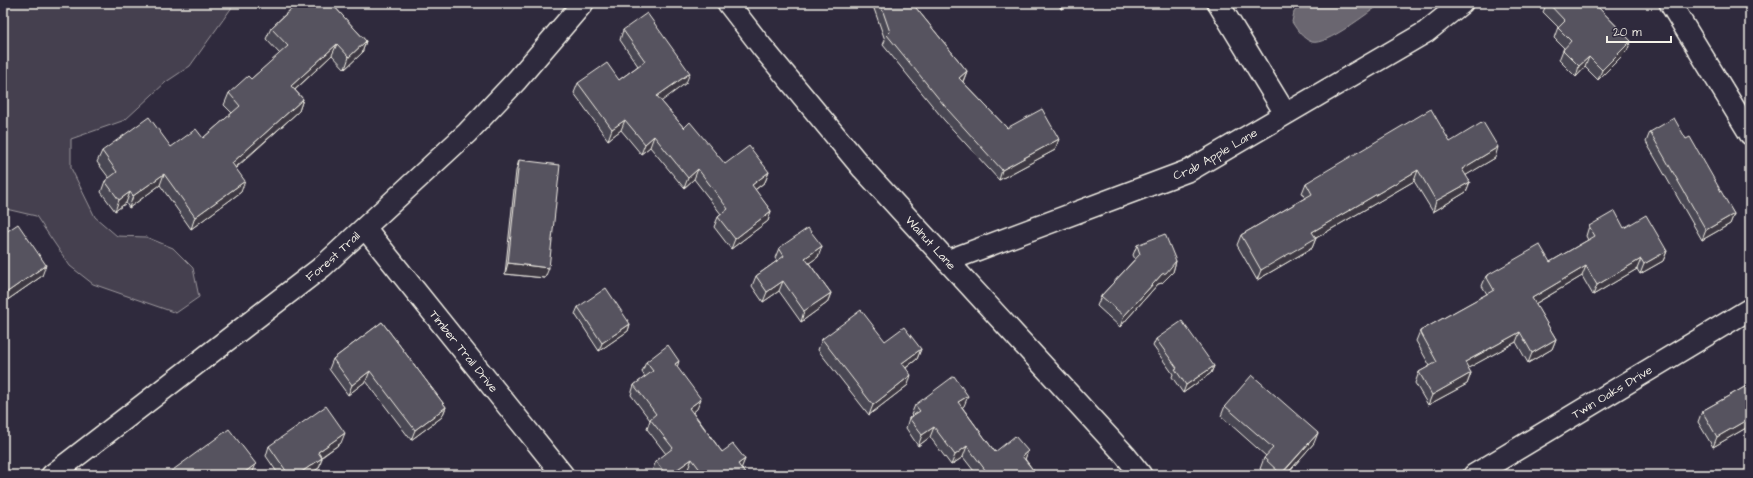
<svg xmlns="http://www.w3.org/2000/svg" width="1753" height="478" font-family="'Architects Daughter',sans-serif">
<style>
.green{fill:#454050;stroke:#9c989c}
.water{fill:#6a6670;stroke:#a19ea0}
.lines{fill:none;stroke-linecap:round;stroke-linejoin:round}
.minor-casing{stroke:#f4f1e8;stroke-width:24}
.minor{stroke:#2f2a3d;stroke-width:21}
.wall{fill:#4a4752;stroke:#f4f1e8}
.shaded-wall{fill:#3c3942;stroke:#f4f1e8}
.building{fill:#56525f;stroke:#f4f1e8}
.labels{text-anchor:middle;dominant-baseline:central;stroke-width:3;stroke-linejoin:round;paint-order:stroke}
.street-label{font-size:12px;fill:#f4f1e8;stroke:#2f2a3d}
</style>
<rect width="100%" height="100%" fill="#2f2a3d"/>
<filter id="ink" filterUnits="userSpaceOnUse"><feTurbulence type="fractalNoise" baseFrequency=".025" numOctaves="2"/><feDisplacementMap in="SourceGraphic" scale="8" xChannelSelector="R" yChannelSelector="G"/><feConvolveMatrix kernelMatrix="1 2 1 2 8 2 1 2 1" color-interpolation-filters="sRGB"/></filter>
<g filter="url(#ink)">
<!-- green -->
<path class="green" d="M3,3H235L190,66L166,82L125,120L71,139V168L95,217L117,236L146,237L173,248L193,268L199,297L176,313L93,284L70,266L36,216L6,209L3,212Z"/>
<!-- water -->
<path class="water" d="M1302,3H1382C1369,12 1326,46 1312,42C1303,39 1297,30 1292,22L1294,12Z"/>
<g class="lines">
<defs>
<g id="minor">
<path id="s1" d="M728,3L762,47L863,169L1125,455L1141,475"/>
<path d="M1218,3L1285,113"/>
<path d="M1670,3L1750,134"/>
<path id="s2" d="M365,228L563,475"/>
<path id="s3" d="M947,261L1190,170L1426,32L1462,3"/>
<path id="s4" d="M52,475L322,267L467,133L517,80L583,3"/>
<path id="s5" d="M1474,475L1750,309"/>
</g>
</defs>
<!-- minor casing -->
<use href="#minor" class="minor-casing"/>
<!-- minor -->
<use href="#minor" class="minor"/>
</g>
<!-- wall -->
<g class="wall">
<path d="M294,3H331L366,41L362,53L345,69L332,55L295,90L303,99L299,111L236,168L241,192L191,229L160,185L129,208L126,203L115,211L101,192L105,181L109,178L97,162L102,151L171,147L203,138L232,113L224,105L229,93L251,79L280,54L266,39L271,28L293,7Z"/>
<path d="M872,3H912L967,71L963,82L1007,128L1055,150L999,180L944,120L883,45L885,40Z"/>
<path d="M1058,3H1071L1061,9Z"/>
<path d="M1547,3H1594L1631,41L1627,51L1598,80L1585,67L1576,77L1559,60L1563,50L1564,48L1554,38L1558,27L1543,12Z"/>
<path d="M623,30L686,83L661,101L684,128L725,164L769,172L765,182L755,190L771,211L768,221L731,249L714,227L718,217L721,214L694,179L684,188L650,147L641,154L621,130L608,140L574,93L578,83L619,80L638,66L620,40Z"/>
<path d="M1650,132L1686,139L1734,214L1730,224L1702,240L1646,142Z"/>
<path d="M1450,142L1495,158L1466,175V192L1433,212L1414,181L1316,238L1312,248L1257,280L1237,245L1241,235L1305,198L1302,193L1306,183Z"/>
<path d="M519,160L545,278L505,274L516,171Z"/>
<path d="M1589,226L1624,228L1667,251L1663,261L1640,274L1637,269L1593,295L1582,276L1535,304L1556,339L1552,349L1528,363L1516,342L1468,368L1471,373L1467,384L1428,405L1415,383L1419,372L1430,366L1416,341L1420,331L1487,294L1482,286L1486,276L1550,262L1588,240L1586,236Z"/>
<path d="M3,234L42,276L3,303Z"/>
<path d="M1137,245L1176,261L1173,272L1162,283L1158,284L1120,327L1097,306L1101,296L1135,259L1133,255Z"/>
<path d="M822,246L818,257L809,263L831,293L827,303L801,322L779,291L763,302L752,286L756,276L777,261L775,258L779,248Z"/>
<path d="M578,307L630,324L628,331L599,351L575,314Z"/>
<path d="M382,322L446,407L442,417L411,440L366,381L348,395L329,369L333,359Z"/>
<path d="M822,339L885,341L921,349L917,359L906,368L908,385L869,415L818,350Z"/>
<path d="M1156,339L1214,366L1211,373L1183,393L1172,377L1173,374L1153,346Z"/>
<path d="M646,362L677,368L697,409L693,412L722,452L745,459L741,468L746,475H692L688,469L680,475H655L652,471L656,461L666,454L647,429L650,420L631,395L634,385L645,377L642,372Z"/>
<path d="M1750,384V435L1746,428L1713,447L1698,422L1702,411Z"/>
<path d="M915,405L964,406L962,407L995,452L1028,451L1025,459L1037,475H977L963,457L951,465L930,437L918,446L906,428L909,418L912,416L911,415Z"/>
<path d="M1225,406L1314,443L1286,475H1267L1260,469L1264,458L1266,456L1221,416Z"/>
<path d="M341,443L322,457V458L319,468L308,475H279L266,456L269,446Z"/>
</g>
<!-- shaded-wall -->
<g class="shaded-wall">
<path d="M1063,3H1071L1061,9Z"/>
<path d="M366,41L362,53L345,69L349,57Z"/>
<path d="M1631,41L1627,51L1598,80L1602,70Z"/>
<path d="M337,44L332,55L287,97L291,86Z"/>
<path d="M1589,57L1585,67L1576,77L1579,66Z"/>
<path d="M967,71L963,81L955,88L959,78Z"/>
<path d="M690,73L686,83L654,107L657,96Z"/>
<path d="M303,99L299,111L228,174L232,163Z"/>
<path d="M625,120L621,130L608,140L612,129Z"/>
<path d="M654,136L650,147L641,154L645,144Z"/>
<path d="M1059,139L1055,150L999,180L1002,170Z"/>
<path d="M1498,147L1495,158L1458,180L1462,169Z"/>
<path d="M698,169L694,179L684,188L688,178Z"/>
<path d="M1418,170L1414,181L1316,238L1312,248L1257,280L1261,270L1312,232Z"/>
<path d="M769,172L765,182L748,195L752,185Z"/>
<path d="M164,174L160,185L129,208L133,196Z"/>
<path d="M245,181L241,192L191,229L195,217Z"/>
<path d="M1470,182L1466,192L1433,212L1436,201Z"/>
<path d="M130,192L126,203L115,211L119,200Z"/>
<path d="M771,211L768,221L731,249L735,239Z"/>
<path d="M1734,214L1730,224L1702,240L1706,230Z"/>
<path d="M822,246L818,257L802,268L805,258Z"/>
<path d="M1667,251L1663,261L1640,274L1644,264Z"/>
<path d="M1641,259L1637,269L1593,295L1597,285Z"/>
<path d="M1176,261L1173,272L1162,283L1158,284L1120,327L1124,316L1162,274Z"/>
<path d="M508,263L549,268L545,278L505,274Z"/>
<path d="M46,265L42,276L3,303L6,293Z"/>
<path d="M1586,266L1582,276L1528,308L1532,298Z"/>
<path d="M783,281L779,291L763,302L767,292Z"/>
<path d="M831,293L827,303L801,322L804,311Z"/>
<path d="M630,324L628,331L599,351L602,343Z"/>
<path d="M1520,332L1516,342L1461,372L1465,362Z"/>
<path d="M1556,339L1552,349L1528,363L1532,353Z"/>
<path d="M921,349L917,359L899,373L902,363Z"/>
<path d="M679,361L676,371L675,364Z"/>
<path d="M1214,366L1211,373L1183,393L1186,385Z"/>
<path d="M370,371L366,381L348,395L352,385Z"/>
<path d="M1471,373L1467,384L1428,405L1432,395Z"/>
<path d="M911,375L908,385L869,415L873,405Z"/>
<path d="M968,396L964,406L955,413L958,402Z"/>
<path d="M701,399L697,409L686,418L689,408Z"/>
<path d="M446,407L442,417L411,440L415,430Z"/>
<path d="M1750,418L1746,428L1713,447L1717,437Z"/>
<path d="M934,427L930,437L918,446L922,435Z"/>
<path d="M345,433L341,443L314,462L318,452Z"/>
<path d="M1318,433L1314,443L1286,475H1281Z"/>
<path d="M967,446L963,457L951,465L955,455Z"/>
<path d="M1028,451L1024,462L1022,456Z"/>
<path d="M322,458L319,468L308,475H297Z"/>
<path d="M692,459L688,469L680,475H669Z"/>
<path d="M745,459L741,469L738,464Z"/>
<path d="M256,464L252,474L251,475H241Z"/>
</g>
<!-- building -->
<g class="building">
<path d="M298,3H331L366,41L349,57L337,44L291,86L303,99L232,163L245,181L195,217L164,174L133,196L130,192L119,200L105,181L117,172L102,151L149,117L171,147L196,129L203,138L240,106L229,93L248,76L251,79L288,46L271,28Z"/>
<path d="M880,3H912L967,71L959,78L1007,128L1042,109L1059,139L1002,170L948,110L887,35L890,32Z"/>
<path d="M1548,3H1594L1631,41L1602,70L1589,57L1579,66L1563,50L1571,41L1558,28L1565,21Z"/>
<path d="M647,13L690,73L657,96L684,128L690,122L725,164L749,146L769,172L752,185L771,211L735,239L718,217L728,209L698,169L688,178L654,136L645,144L625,120L612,129L578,83L607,63L619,80L645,61L623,30Z"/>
<path d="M1431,109L1450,142L1483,122L1498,147L1462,169L1470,182L1436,201L1418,170L1312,232L1316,238L1261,270L1241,235L1312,194L1306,183Z"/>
<path d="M1674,118L1686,139L1690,137L1734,214L1706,230L1650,132Z"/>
<path d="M519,160L560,165L549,268L508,263Z"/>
<path d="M1615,211L1624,228L1646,215L1667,251L1644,264L1641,259L1597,285L1586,266L1532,298L1556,339L1532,353L1520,332L1465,362L1471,373L1432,395L1419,372L1437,362L1420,331L1494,290L1486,276L1540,245L1550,262L1595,236L1589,226Z"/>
<path d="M18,224L46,265L6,293L3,288V234Z"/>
<path d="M808,228L822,246L805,258L831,293L804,311L783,281L767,292L756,276L784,256L779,248Z"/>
<path d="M1165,234L1176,261L1166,273L1162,274L1124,316L1101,296L1140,254L1137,245Z"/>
<path d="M606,288L630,324L602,343L578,307Z"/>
<path d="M861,310L885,341L904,327L921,349L902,363L911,375L873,405L822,339Z"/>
<path d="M1182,321L1214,366L1186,385L1175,369L1177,368L1156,339Z"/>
<path d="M382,322L446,407L415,430L370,371L352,385L333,359Z"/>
<path d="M668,345L679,361L675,364L701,399L689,408L722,452L733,444L745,459L738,464L746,475H704L692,459L669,475H666L656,461L673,448L650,419L656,414L634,385L653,371L646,362Z"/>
<path d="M1252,375L1318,433L1281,474L1264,458L1273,448L1225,406Z"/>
<path d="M954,376L968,396L958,402L995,452L1015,436L1028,451L1022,456L1037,475H989L967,446L955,455L934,427L922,435L909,418L920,411L915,405Z"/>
<path d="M1750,384V418L1717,437L1702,411Z"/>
<path d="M326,406L345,433L318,452L322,458L297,475H289L269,446Z"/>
<path d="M229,429L256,464L241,475H166Z"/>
</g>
</g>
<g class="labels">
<!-- street labels -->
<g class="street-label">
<text stroke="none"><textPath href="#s3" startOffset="289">Crab Apple Lane</textPath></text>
<text stroke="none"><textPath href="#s1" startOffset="314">Walnut Lane</textPath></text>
<text stroke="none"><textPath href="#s4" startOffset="356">Forest Trail</textPath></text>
<text stroke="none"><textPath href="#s2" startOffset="158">Timber Trail Drive</textPath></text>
<text stroke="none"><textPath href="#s5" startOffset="161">Twin Oaks Drive</textPath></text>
</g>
</g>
<!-- margin -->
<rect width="1753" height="478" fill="none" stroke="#2f2a3d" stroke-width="16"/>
<rect x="8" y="8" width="1737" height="462" fill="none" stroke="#f4f1e8" stroke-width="1.5" filter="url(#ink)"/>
<!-- scale -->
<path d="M1607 36v6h64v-6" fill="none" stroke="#f4f1e8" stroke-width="2"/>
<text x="1613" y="36" font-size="12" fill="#f4f1e8" stroke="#2f2a3d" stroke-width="3" paint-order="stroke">20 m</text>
</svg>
